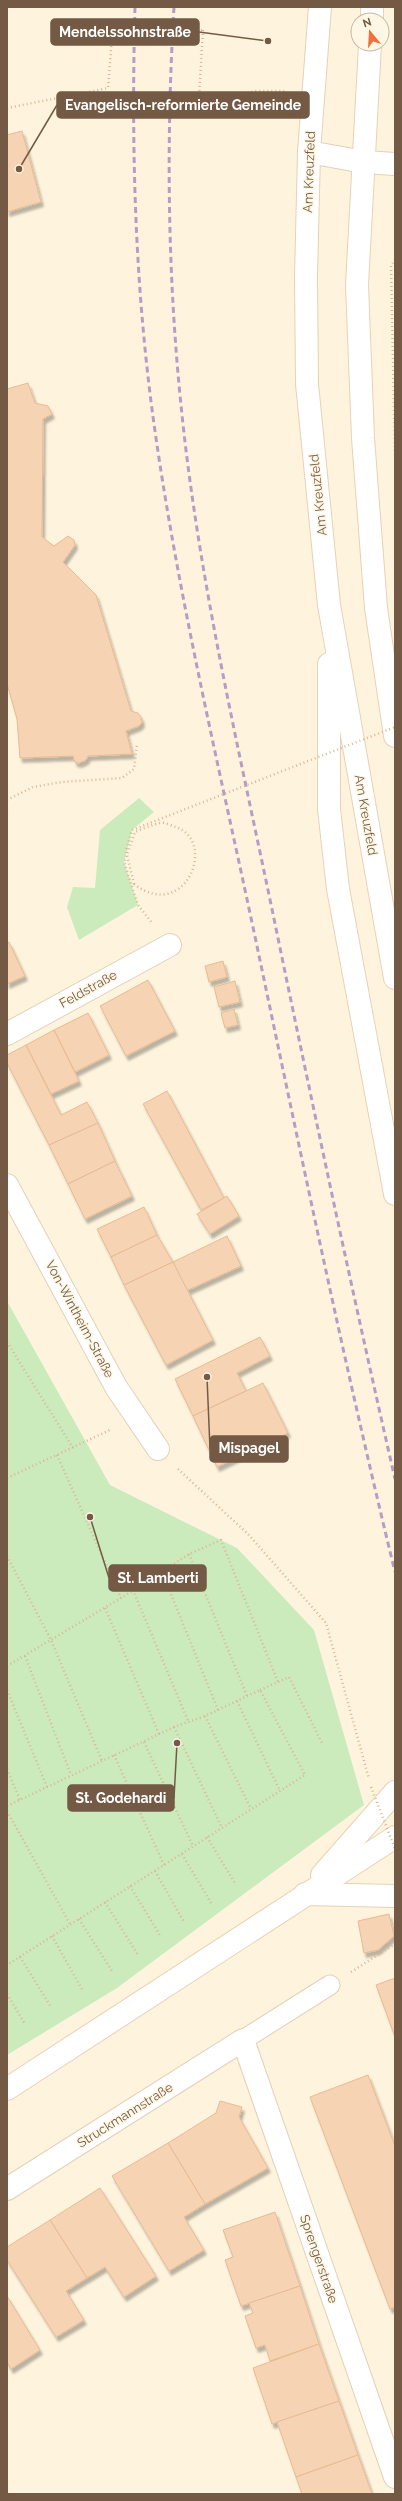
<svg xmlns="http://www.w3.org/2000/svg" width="402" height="2501" font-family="Raleway,sans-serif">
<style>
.green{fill:#cbebbc}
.building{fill:#f5d3b3;stroke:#e8ba93;filter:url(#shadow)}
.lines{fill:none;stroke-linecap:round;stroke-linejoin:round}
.service-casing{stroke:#e2d0b9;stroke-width:21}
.minor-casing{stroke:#e2d0b9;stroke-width:24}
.secondary-casing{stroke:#e7d1b7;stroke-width:24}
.path{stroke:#d9b697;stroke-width:2.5;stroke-dasharray:1 3;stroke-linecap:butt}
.service{stroke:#fff;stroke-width:19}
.minor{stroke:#fff;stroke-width:22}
.secondary{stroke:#fff;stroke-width:22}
.rail{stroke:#b69dc6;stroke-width:3;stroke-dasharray:6 4;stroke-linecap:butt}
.path-bridge{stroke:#d9b697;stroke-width:2.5;stroke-dasharray:1 3;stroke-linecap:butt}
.labels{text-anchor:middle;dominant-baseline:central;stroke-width:3;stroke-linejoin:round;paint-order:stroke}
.street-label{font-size:13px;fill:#745a45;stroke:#fff7e5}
.leader{fill:none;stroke:#745a45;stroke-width:1.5}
.callout-dot{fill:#745a45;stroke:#fff7e5;stroke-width:1.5}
.callout{fill:#745a45;stroke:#745a45;stroke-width:1.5}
.callout-label{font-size:14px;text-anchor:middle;font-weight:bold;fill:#fff}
</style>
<defs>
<filter id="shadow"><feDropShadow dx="2.5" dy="4.5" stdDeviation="1" flood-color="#0004"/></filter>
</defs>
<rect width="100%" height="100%" fill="#fef4dd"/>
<!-- green -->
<g class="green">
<path d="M139,798L154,812L132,830L124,862L138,905L79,940L67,907L73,887L95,888L100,830Z"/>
<path d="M7,1301L110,1485L237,1548L314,1630L364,1805L117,1988L7,2055Z"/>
</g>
<!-- building -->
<g class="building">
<path d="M22,131L41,202L7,212V135Z"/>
<path d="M28,383L35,403L48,406L52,414L43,419L42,537L54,546L68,536L74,540L75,545L63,562L96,595L131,711L138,713L141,717L142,723L139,726L126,731L132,754L88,756L86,760L79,763L75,762L73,756L20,758L17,719L7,684V389Z"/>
<path d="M9,942L25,976L7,984V943Z"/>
<path d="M223,961L227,977L209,982L205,966Z"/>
<path d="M148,980L175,1031L126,1056L100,1006Z"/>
<path d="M235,981L240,1002L219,1007L214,987Z"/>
<path d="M234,1009L238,1025L225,1028L221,1013Z"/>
<path d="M88,1013L109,1055L75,1072L54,1030Z"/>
<path d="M54,1030L79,1081L51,1094L26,1045Z"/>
<path d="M26,1045L61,1115L87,1102L98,1123L49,1145L7,1063V1055Z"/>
<path d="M167,1091L224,1198L201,1210L143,1104Z"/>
<path d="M98,1123L115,1161L68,1184L49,1145Z"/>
<path d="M115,1161L132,1196L85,1219L68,1184Z"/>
<path d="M227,1196L239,1216L210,1234L197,1214Z"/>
<path d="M144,1207L157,1235L111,1257L97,1229Z"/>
<path d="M157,1235L173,1262L124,1285L111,1257Z"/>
<path d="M227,1236L241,1266L186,1291L173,1262Z"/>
<path d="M173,1262L213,1340L166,1365L124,1285Z"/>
<path d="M260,1337L270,1356L237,1373L246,1391L193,1416L175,1379Z"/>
<path d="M263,1383L288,1433L217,1467L193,1416Z"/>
<path d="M389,1914L394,1936L378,1950L364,1953L358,1921Z"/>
<path d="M395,1978V2037L376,1985Z"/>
<path d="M368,2075L395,2146V2307L390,2309L310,2097Z"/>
<path d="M220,2101L242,2107L239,2117L268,2168L205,2204L168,2143L216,2113Z"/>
<path d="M168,2143L205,2204L184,2217L204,2250L169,2271L112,2176Z"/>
<path d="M100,2188L156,2276L124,2297L105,2267L87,2278L50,2220Z"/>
<path d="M275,2212L300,2286L241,2306L225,2260L233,2257L223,2230Z"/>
<path d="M50,2220L87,2278L66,2291L84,2320L56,2337L7,2260V2247Z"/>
<path d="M300,2286L319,2344L270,2361L265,2345L256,2348L245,2316L253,2313L249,2303Z"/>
<path d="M7,2296L40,2350L11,2369L7,2362Z"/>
<path d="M319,2344L339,2401L272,2424L253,2368Z"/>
<path d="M339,2401L358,2455L296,2477L277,2422Z"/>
<path d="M358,2455L372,2494H302L296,2477Z"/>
</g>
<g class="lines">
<defs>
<path id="service" d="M243,2040L330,1985"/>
<g id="minor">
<path d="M309,152L364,162L395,164"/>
<path d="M7,1034L170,945"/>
<path d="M7,1185L116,1387L158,1449"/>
<path d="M7,2189L243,2040L395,2477"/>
</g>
<g id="secondary">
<path d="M320,7L309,152L306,277L307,384L329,605L395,978"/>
<path d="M372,20V7"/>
<path d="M370,44L357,285L363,438L376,608L395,736"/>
<path d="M329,664V809L338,889L395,1194"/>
<path d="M322,1875L395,1792"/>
<path d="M305,1894L395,1896"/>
<path d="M7,2089L395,1837"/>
</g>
</defs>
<!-- service casing -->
<use href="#service" class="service-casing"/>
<!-- minor casing -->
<use href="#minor" class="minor-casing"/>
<!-- secondary casing -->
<use href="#secondary" class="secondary-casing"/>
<!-- path -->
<g class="path">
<path d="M203,30L199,97H225L256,91H285"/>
<path d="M7,108L108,88L113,25"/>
<path d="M395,455L391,266L395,259"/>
<path d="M7,800L33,787L62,782L122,778L134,769L137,744"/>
<path d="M134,884C185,923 218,842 176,827C171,826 165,822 161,823C153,824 143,829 135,832L124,862L138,905L152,923"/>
<path d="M7,1342L73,1448"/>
<path d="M57,1455L121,1598"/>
<path d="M178,1469L249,1535L326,1623L369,1779"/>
<path d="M7,1478L112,1429"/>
<path d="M189,1554L247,1696"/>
<path d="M7,1556L51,1640L102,1761"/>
<path d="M162,1572L218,1710"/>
<path d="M133,1590L189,1723"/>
<path d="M105,1608L159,1734"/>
<path d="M25,1656L71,1775"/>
<path d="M7,1666L121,1598L189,1554L221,1540L278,1682"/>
<path d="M7,1690L47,1787"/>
<path d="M260,1690L289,1677L322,1743"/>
<path d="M237,1701L280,1791"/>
<path d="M205,1716L251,1809"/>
<path d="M174,1727L222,1828"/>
<path d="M144,1742L193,1846"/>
<path d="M114,1755L164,1865"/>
<path d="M7,1769L20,1800"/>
<path d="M7,1806L174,1727L205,1716L260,1690L305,1775L7,1965"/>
<path d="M7,1811L70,1924"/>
<path d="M207,1837L236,1885"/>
<path d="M182,1854L211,1903"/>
<path d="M155,1871L184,1922"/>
<path d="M130,1886L161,1937"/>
<path d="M105,1902L138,1955"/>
<path d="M79,1919L112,1971"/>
<path d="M52,1936L83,1991"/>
<path d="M20,1957L51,2007"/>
<path d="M351,1972L395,1944"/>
<path d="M7,1994L25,2024"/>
</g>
<!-- service -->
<use href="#service" class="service"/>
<!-- minor -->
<use href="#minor" class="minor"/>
<!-- secondary -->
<use href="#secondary" class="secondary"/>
<!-- rail -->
<g class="rail">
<path d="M135,7C131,151 135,295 156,438C180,604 219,767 254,932C299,1145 343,1359 395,1572"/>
<path d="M174,7C164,175 169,342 194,509C214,645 245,779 273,914C312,1103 352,1291 395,1479"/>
</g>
<!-- path-bridge -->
<g class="path-bridge">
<path d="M113,25L203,30"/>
<path d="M134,884L126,851L132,830L395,727"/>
<path d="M371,1787L395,1849"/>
</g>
</g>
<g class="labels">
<!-- street labels -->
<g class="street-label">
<text transform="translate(309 172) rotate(-88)">Am Kreuzfeld</text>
<text transform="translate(318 495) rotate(-96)">Am Kreuzfeld</text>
<text transform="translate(366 815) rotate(80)">Am Kreuzfeld</text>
<text transform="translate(88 989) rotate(-29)">Feldstraße</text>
<text transform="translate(80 1319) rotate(62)">Von-Wintheim-Straße</text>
<text transform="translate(125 2115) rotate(-32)">Struckmannstraße</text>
<text transform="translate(319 2259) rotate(71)">Sprengerstraße</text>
</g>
</g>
<!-- callouts -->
<path class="leader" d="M268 41L199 32M19 169L57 105M207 1377L210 1449M90 1517L109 1578M177 1743L174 1798"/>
<g class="callout-dot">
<circle cx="268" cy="41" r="4"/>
<circle cx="19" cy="169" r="4"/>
<circle cx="207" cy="1377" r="4"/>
<circle cx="90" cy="1517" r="4"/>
<circle cx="177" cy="1743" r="4"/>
</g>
<g class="callout">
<rect x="51" y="19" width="148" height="26" rx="4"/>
<rect x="57" y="92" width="252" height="26" rx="4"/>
<rect x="210" y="1436" width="78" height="26" rx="4"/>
<rect x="109" y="1565" width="97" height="26" rx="4"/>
<rect x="68" y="1785" width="106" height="26" rx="4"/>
</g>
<g class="callout-label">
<text x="125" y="37">Mendelssohnstraße</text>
<text x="183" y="110">Evangelisch-reformierte Gemeinde</text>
<text x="249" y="1453">Mispagel</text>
<text x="158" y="1583">St. Lamberti</text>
<text x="121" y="1803">St. Godehardi</text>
</g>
<!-- border -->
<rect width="402" height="2501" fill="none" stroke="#745a45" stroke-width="16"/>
<!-- north arrow -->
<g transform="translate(370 32) rotate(342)"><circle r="19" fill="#fff7e5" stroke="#c7b8a5"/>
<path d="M0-3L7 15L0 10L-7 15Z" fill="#f0713a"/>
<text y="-6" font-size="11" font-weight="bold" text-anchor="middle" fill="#745a45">N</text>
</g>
</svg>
